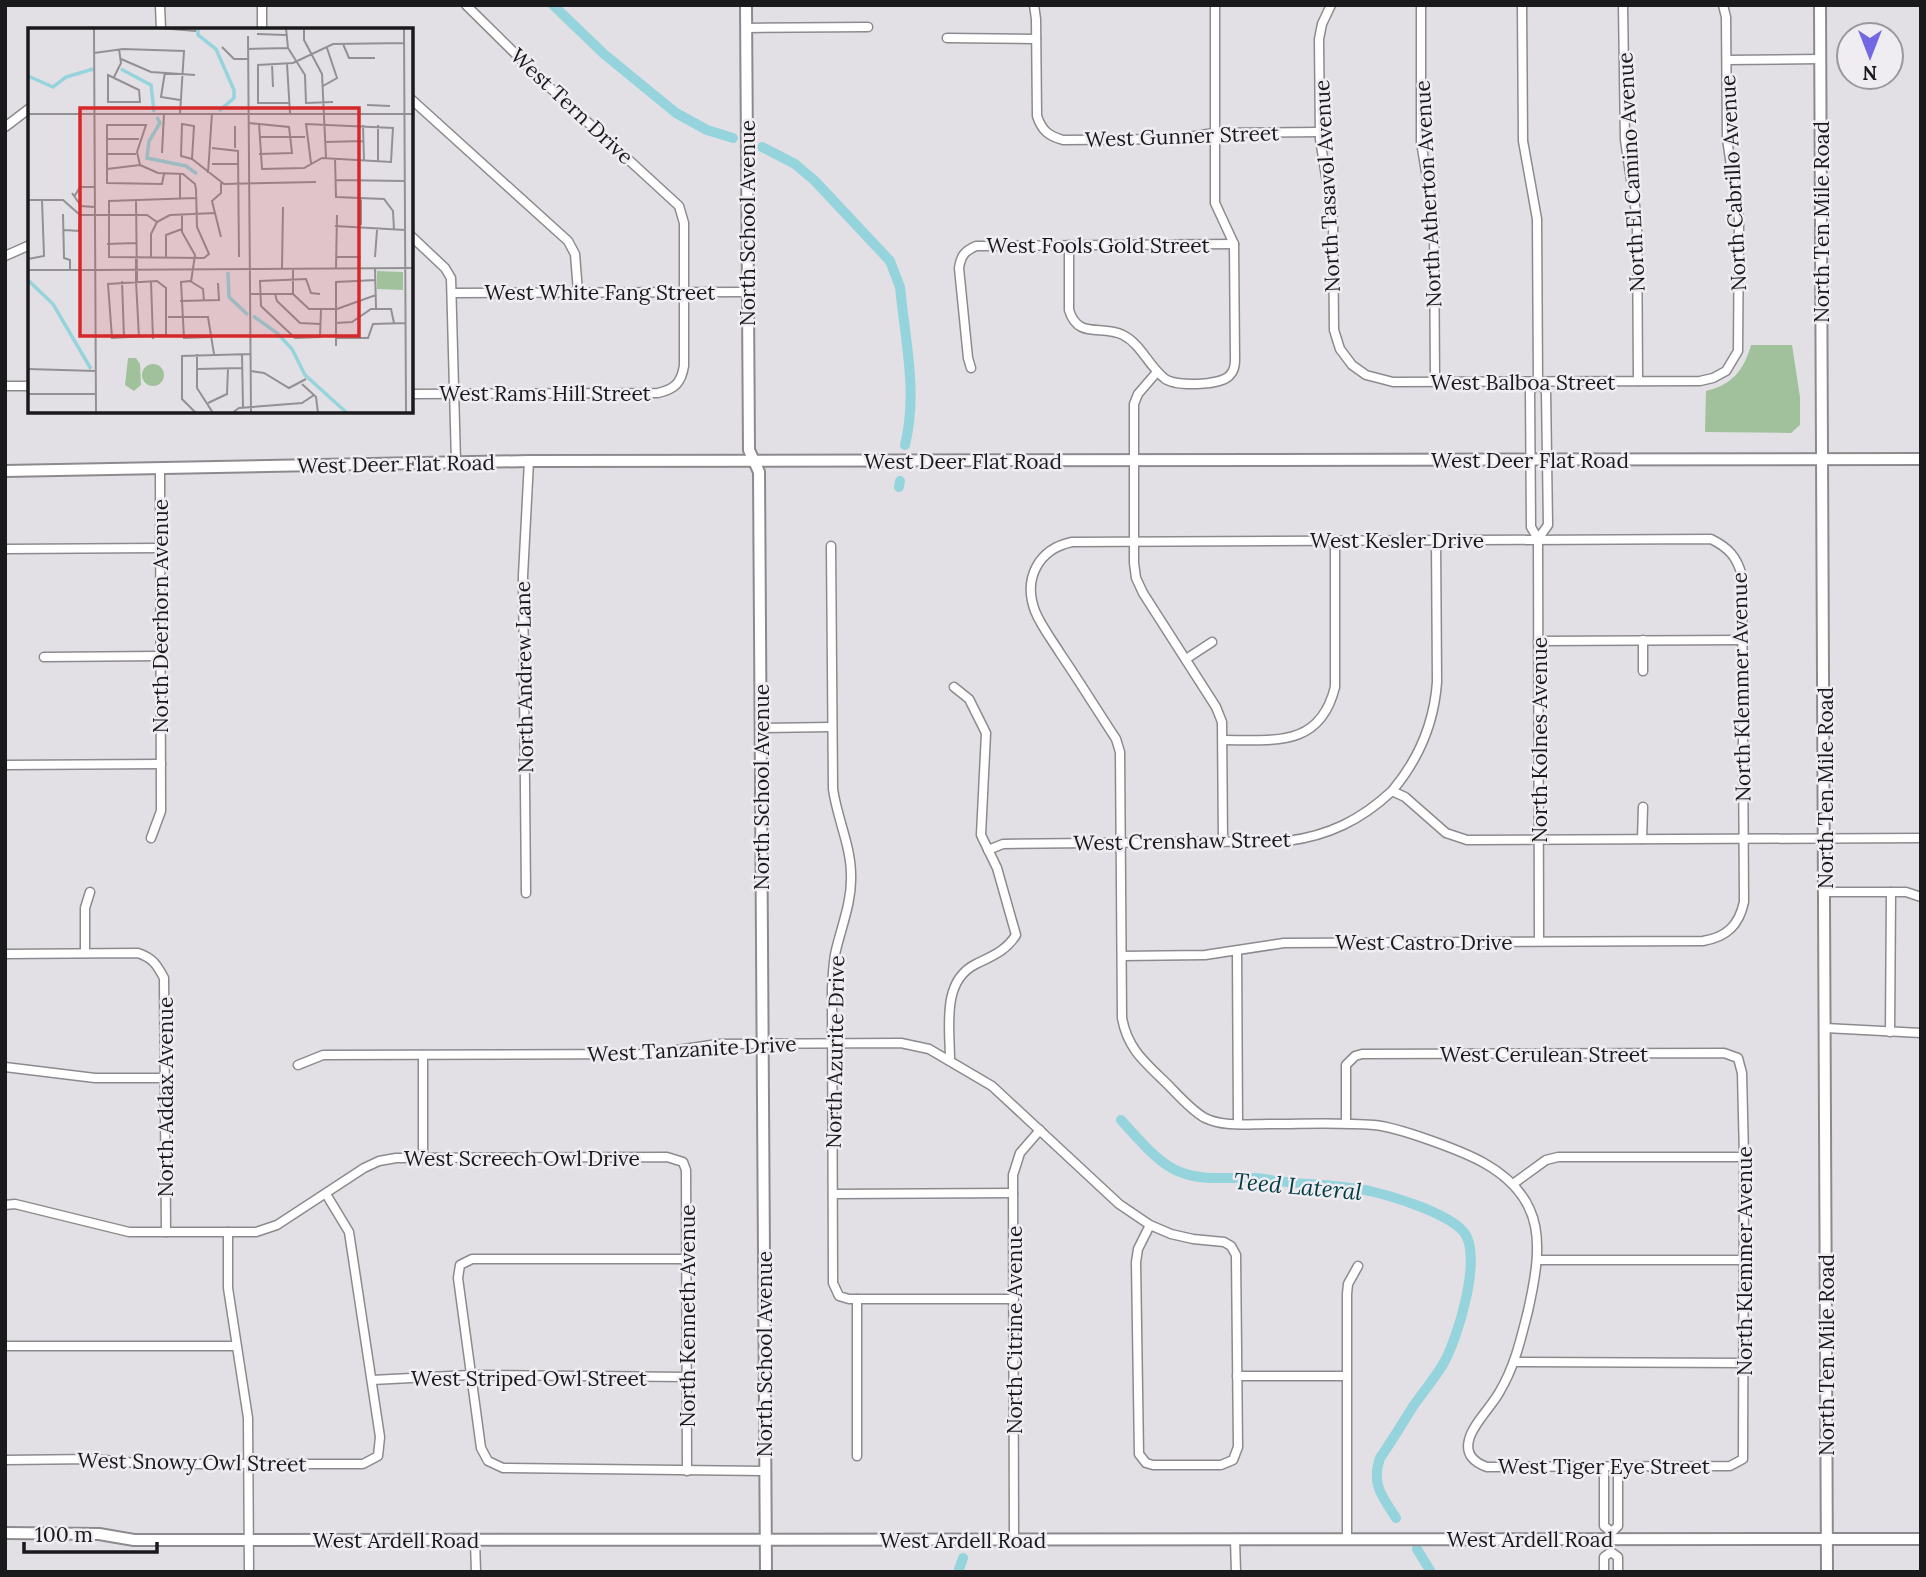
<svg xmlns="http://www.w3.org/2000/svg" width="1926" height="1577" font-family="Lora,serif">
<style>
.green{fill:#a1c19c}
.lines{fill:none;stroke-linecap:round;stroke-linejoin:round}
.canal{stroke:#95d4dc;stroke-width:10}
.street-casing{stroke:#8d8a8f;stroke-width:11}
.secondary-casing{stroke:#8d8a8f;stroke-width:14}
.street{stroke:#fff;stroke-width:8}
.secondary{stroke:#fff;stroke-width:10}
.labels{text-anchor:middle;dominant-baseline:central;stroke-width:5;stroke-linejoin:round;paint-order:stroke}
.street-label{font-size:21px;fill:#1a191b;stroke:#f0edf2}
.water-label{font-size:23px;font-style:italic;fill:#003d43;stroke:#f0edf2}
.inset-river{fill:none;stroke:#95d4dc;stroke-width:3.5}
.inset-road{fill:none;stroke:#939094;stroke-width:2}
.view{fill:#d62828;fill-opacity:0.15;stroke:#d62828;stroke-width:3.5}
.inset-edge{fill:none;stroke:#1a191b;stroke-width:3.5}
</style>
<rect width="100%" height="100%" fill="#e3e0e5"/>
<!-- green -->
<path class="green" d="M1751,345H1792L1800,397V425L1791,433L1705,432L1706,391C1732,385 1744,370 1751,345Z"/>
<g class="lines">
<!-- canal -->
<g class="canal">
<path d="M553,5L604,54L676,113L707,130L733,138"/>
<path d="M762,147L795,164L815,181L890,261L900,287C905,339 918,393 905,445"/>
<path d="M899,487L900,481"/>
<path d="M1121,1120C1138,1138 1157,1163 1180,1172C1209,1183 1236,1175 1264,1179C1299,1185 1335,1184 1370,1191C1395,1197 1444,1212 1462,1230C1485,1252 1457,1342 1442,1366C1434,1379 1423,1392 1414,1405C1403,1422 1392,1441 1380,1458C1371,1484 1382,1496 1396,1518"/>
<path d="M1417,1549L1431,1572"/>
<path d="M958,1572L963,1558"/>
</g>
<defs>
<g id="street">
<path d="M160,5L161,30"/>
<path d="M1034,5L1036,19L1037,116C1042,131 1049,136 1063,140L1175,139L1214,133L1320,132"/>
<path d="M1331,5L1322,24L1319,39L1320,139L1333,220L1334,330L1340,349L1352,365L1366,375L1393,382L1700,381L1713,378L1726,371L1738,351L1739,219L1727,139L1726,17L1723,5"/>
<path d="M1421,5V142L1434,220L1435,382"/>
<path d="M1522,5L1523,141L1537,219L1538,382"/>
<path d="M1623,5L1625,140L1637,219L1638,381"/>
<path d="M746,28L868,27"/>
<path d="M262,30V5"/>
<path d="M947,38L1036,39"/>
<path d="M1727,60L1821,59"/>
<path d="M411,99L568,241L575,254L578,292"/>
<path d="M5,127L30,108"/>
<path d="M411,236L445,268L451,278L456,462"/>
<path d="M1069,245V310C1078,340 1102,324 1123,335C1141,344 1148,365 1164,378C1174,387 1221,386 1230,375C1234,371 1235,365 1235,360L1234,244L1215,203V5"/>
<path d="M5,256L30,245"/>
<path d="M453,293L748,292"/>
<path d="M971,368L968,358L959,268C961,255 965,251 976,246L1234,244"/>
<path d="M1157,372L1138,394L1134,404V563L1136,578L1143,593L1216,707L1222,722L1223,842"/>
<path d="M5,386H30"/>
<path d="M411,394L658,393C675,389 681,383 684,366V223L679,206L546,84L466,5"/>
<path d="M1538,539L1548,525L1546,391L1538,382L1530,391L1531,527L1538,539L1539,941"/>
<path d="M831,546L833,789C837,818 851,846 851,875C852,901 842,925 836,950C833,962 833,975 832,988L833,1283L839,1296L849,1299H1014"/>
<path d="M5,549L159,548"/>
<path d="M1643,640V671"/>
<path d="M1538,641L1742,640"/>
<path d="M44,657L160,656"/>
<path d="M1186,659L1212,642"/>
<path d="M760,728L832,727"/>
<path d="M1223,740C1274,740 1320,748 1335,687V540"/>
<path d="M5,765L161,764"/>
<path d="M1392,791C1419,759 1434,724 1437,682L1436,540"/>
<path d="M151,838L161,811L160,469"/>
<path d="M1642,839L1643,807"/>
<path d="M988,850L1003,844L1287,841C1328,836 1361,820 1392,791L1405,797L1446,833L1467,840L1921,838"/>
<path d="M1825,892H1906L1921,897"/>
<path d="M526,893L523,576L529,461"/>
<path d="M1237,951L1238,1124"/>
<path d="M85,953V908L90,892"/>
<path d="M5,954L138,953C153,958 157,965 164,978L166,1232"/>
<path d="M1122,956L1205,955L1284,943L1703,941C1727,937 1739,925 1744,902L1742,576C1737,557 1729,548 1711,539L1072,542C1038,549 1023,579 1035,611C1041,626 1052,640 1060,653C1079,681 1097,710 1116,739L1120,752L1122,1018C1127,1046 1142,1060 1162,1079C1175,1091 1189,1109 1205,1118C1224,1127 1247,1124 1268,1124C1303,1124 1339,1122 1374,1125C1398,1127 1463,1151 1484,1163C1548,1199 1542,1248 1528,1311C1521,1338 1515,1366 1500,1391C1493,1405 1472,1425 1469,1440C1465,1455 1475,1463 1487,1467L1730,1466L1743,1459L1744,1157L1742,1073L1738,1058L1724,1053L1362,1054L1355,1056L1346,1065V1123"/>
<path d="M1825,1028L1921,1033"/>
<path d="M1890,1032L1891,892"/>
<path d="M423,1055V1158"/>
<path d="M950,1060C950,1028 941,981 976,964C992,956 1006,951 1016,935L997,868L981,835L986,733L969,699L954,687"/>
<path d="M298,1065L323,1055L650,1054L718,1044L901,1043L929,1049L992,1086L1119,1204L1150,1225L1171,1234L1193,1239L1224,1242L1231,1246L1236,1255L1238,1447L1233,1460L1221,1465H1153L1146,1463L1139,1454L1136,1262L1138,1249L1150,1225"/>
<path d="M5,1067L95,1078H164"/>
<path d="M1513,1184L1546,1160L1558,1157H1744"/>
<path d="M833,1194L1013,1193"/>
<path d="M5,1205L15,1204L129,1232H256L277,1225L364,1168L379,1161L396,1158L667,1157L683,1162L686,1170L687,1471"/>
<path d="M228,1232V1288L248,1418L249,1572"/>
<path d="M686,1259H472L460,1265L458,1278L481,1448L488,1461L503,1468L765,1471"/>
<path d="M1538,1260H1744"/>
<path d="M857,1299V1456"/>
<path d="M5,1346H236"/>
<path d="M1514,1362L1745,1363"/>
<path d="M1237,1376H1346"/>
<path d="M372,1380L470,1375L687,1377"/>
<path d="M5,1460L94,1459L147,1464H363L378,1456L380,1437L349,1232L326,1194"/>
<path d="M1604,1467V1526L1612,1532L1618,1526V1467"/>
<path d="M1235,1539L1236,1572"/>
<path d="M1347,1539V1294L1348,1284L1358,1266"/>
<path d="M475,1540L476,1572"/>
<path d="M1014,1540L1013,1175L1020,1153L1040,1130"/>
<path d="M1604,1572V1557L1611,1552L1618,1557V1572"/>
</g>
<g id="secondary">
<path d="M746,5L749,450L759,472L766,1572"/>
<path d="M1820,5L1827,1572"/>
<path d="M5,471L529,461L1921,459"/>
<path d="M5,1533L99,1534L134,1540L1921,1539"/>
</g>
</defs>
<!-- street casing -->
<use href="#street" class="street-casing"/>
<!-- secondary casing -->
<use href="#secondary" class="secondary-casing"/>
<!-- street -->
<use href="#street" class="street"/>
<!-- secondary -->
<use href="#secondary" class="secondary"/>
</g>
<g class="labels">
<!-- street labels -->
<g class="street-label">
<text transform="translate(572 106) rotate(43)">West Tern Drive</text>
<text transform="translate(1182 136) rotate(-2)">West Gunner Street</text>
<text transform="translate(1631 172) rotate(-93)">North El Camino Avenue</text>
<text transform="translate(1733 183) rotate(-93)">North Cabrillo Avenue</text>
<text transform="translate(1327 186) rotate(-93)">North Tasavol Avenue</text>
<text transform="translate(1428 194) rotate(-93)">North Atherton Avenue</text>
<text transform="translate(1821 222) rotate(-90)">North Ten Mile Road</text>
<text transform="translate(747 223) rotate(-90)">North School Avenue</text>
<text x="1098" y="245">West Fools Gold Street</text>
<text x="600" y="292">West White Fang Street</text>
<text x="1523" y="382">West Balboa Street</text>
<text x="545" y="393">West Rams Hill Street</text>
<text x="1530" y="460">West Deer Flat Road</text>
<text x="963" y="461">West Deer Flat Road</text>
<text transform="translate(396 464) rotate(-1)">West Deer Flat Road</text>
<text x="1397" y="540">West Kesler Drive</text>
<text transform="translate(160 616) rotate(-90)">North Deerhorn Avenue</text>
<text transform="translate(524 677) rotate(-91)">North Andrew Lane</text>
<text transform="translate(1741 687) rotate(-91)">North Klemmer Avenue</text>
<text transform="translate(1539 740) rotate(-90)">North Kolnes Avenue</text>
<text transform="translate(761 787) rotate(-90)">North School Avenue</text>
<text transform="translate(1825 788) rotate(-90)">North Ten Mile Road</text>
<text transform="translate(1182 841) rotate(-1)">West Crenshaw Street</text>
<text x="1424" y="942">West Castro Drive</text>
<text transform="translate(692 1049) rotate(-3)">West Tanzanite Drive</text>
<text transform="translate(835 1052) rotate(-89)">North Azurite Drive</text>
<text x="1544" y="1054">West Cerulean Street</text>
<text transform="translate(165 1097) rotate(-90)">North Addax Avenue</text>
<text x="522" y="1158">West Screech Owl Drive</text>
<text transform="translate(1744 1261) rotate(-90)">North Klemmer Avenue</text>
<text transform="translate(687 1316) rotate(-90)">North Kenneth Avenue</text>
<text transform="translate(1014 1330) rotate(-90)">North Citrine Avenue</text>
<text transform="translate(764 1354) rotate(-90)">North School Avenue</text>
<text transform="translate(1826 1355) rotate(-90)">North Ten Mile Road</text>
<text x="529" y="1378">West Striped Owl Street</text>
<text transform="translate(192 1462) rotate(1)">West Snowy Owl Street</text>
<text x="1604" y="1466">West Tiger Eye Street</text>
<text x="1530" y="1539">West Ardell Road</text>
<text x="396" y="1540">West Ardell Road</text>
<text x="963" y="1540">West Ardell Road</text>
</g>
<!-- water labels -->
<g class="water-label">
<text transform="translate(1298 1186) rotate(5)">Teed Lateral</text>
</g>
</g>
<!-- overview -->
<g transform="translate(28 28)">
<rect width="385" height="385" fill="#e3e0e5"/>
<path d="M349,243L375,244V262L349,261ZM100,330H108L112,336L113,357L106,363L97,357ZM114 347a11 11 0 1 1 22 0a11 11 0 1 1-22 0Z" fill="#a1c19c"/>
<path class="inset-river" d="M170,0V7L188,21L206,62V70L191,83M93,41L123,57L126,84M0,48L25,59L38,49L65,41M129,89L132,95L121,113L119,130L158,138L169,146M200,244L201,269L220,287M0,252L25,276L63,341M225,288L249,305L264,321L277,347L319,385"/>
<path class="inset-road" d="M66,0L68,385M131,0L168,3M258,0L260,20L277,47L278,75L305,74M276,0V12L294,46L298,130M376,0L378,385M229,6L258,7M220,8L223,385M315,16L321,30H347M194,19L206,31H220M220,21L260,20M66,25L95,21L156,23L152,86M93,31L123,44L167,47M244,36L245,59M259,36L262,85M137,44L133,69L152,72M80,47L111,62L112,74H80ZM86,49L93,35L91,21M295,58L309,50L299,20M262,75H230V37L265,35L305,16L376,15M339,77L362,78M0,86H385M220,95L261,99L264,125L231,126M231,95L234,141L276,140L294,130L363,134L365,100L278,96L283,135M335,97L336,133M350,97V133M207,98V120M231,109H277M78,111H111M297,114L335,113M184,120L210,123L211,229M134,125L136,86M79,126H108M307,130L308,169L356,171L365,183L366,202M164,131L166,98L154,96L153,128L164,131L196,156L288,154M184,136H210M112,137L130,145L155,146L167,156L168,161L169,199L181,226L176,230L81,229V173L168,170M112,137L109,124L118,97H79V155L134,156L136,146M79,141L112,137M180,145L184,85M152,146V171M307,152L377,153M44,165L53,178L66,179M46,169L52,159H67M333,170V197M0,172H35L52,187H119L129,194L142,187L188,185M108,172L109,252L108,253V230M35,186L36,230L42,232V242M154,186V204L167,227L163,254M307,198L377,202M36,202L51,203L52,187M193,209L184,173L193,165V155M79,216L108,215M308,229H333M347,229L349,202M123,230V206L129,194M138,230V207L154,201M0,231L16,228L14,172M308,240L309,187M347,240L348,280M254,241L255,179M265,241V266M0,242H67M67,242L385,240M94,253L96,310M108,253L111,310M129,253L138,260V307L84,310L80,256ZM123,254L125,311M223,266H265M247,266L249,273L272,295L293,296M265,266L281,281H309L348,267M292,266L283,265L278,251L232,253L233,278L267,310L292,309L293,281M152,273L191,272L190,255M176,273L175,261L162,253L153,254L156,310L182,309M140,289H180L186,326M307,295L324,294L343,281H363L366,295M307,310H340L345,296L378,295M308,318V254L348,252M169,326V360L185,385M214,326L215,380M0,341L68,343M169,341L214,340M223,343L236,345L261,360L278,351M274,356L288,369L290,385M0,366H68M180,375L199,366L200,341M168,385L154,371V328L223,326M204,385L211,380L274,375L286,367"/>
<path class="view" d="M52,80H331V308H52Z"/>
<rect width="385" height="385" class="inset-edge"/>
</g>
<!-- border -->
<rect width="1926" height="1577" fill="none" stroke="#1a191b" stroke-width="14"/>
<!-- north arrow -->
<g transform="translate(1870 56) rotate(180)"><circle r="33" fill="#f0edf2" stroke="#9a989c" stroke-width="2"/>
<path d="M0-5L12 26L0 18L-12 26Z" fill="#7368e3"/>
<text y="-10" font-size="19" font-weight="bold" text-anchor="middle" fill="#1a191b">N</text>
</g>
<!-- scale -->
<path d="M24 1542v10h133v-10" fill="none" stroke="#1a191b" stroke-width="3.5"/>
<text x="35" y="1542" font-size="21" fill="#1a191b" stroke="#f0edf2" stroke-width="5" paint-order="stroke">100 m</text>
</svg>
